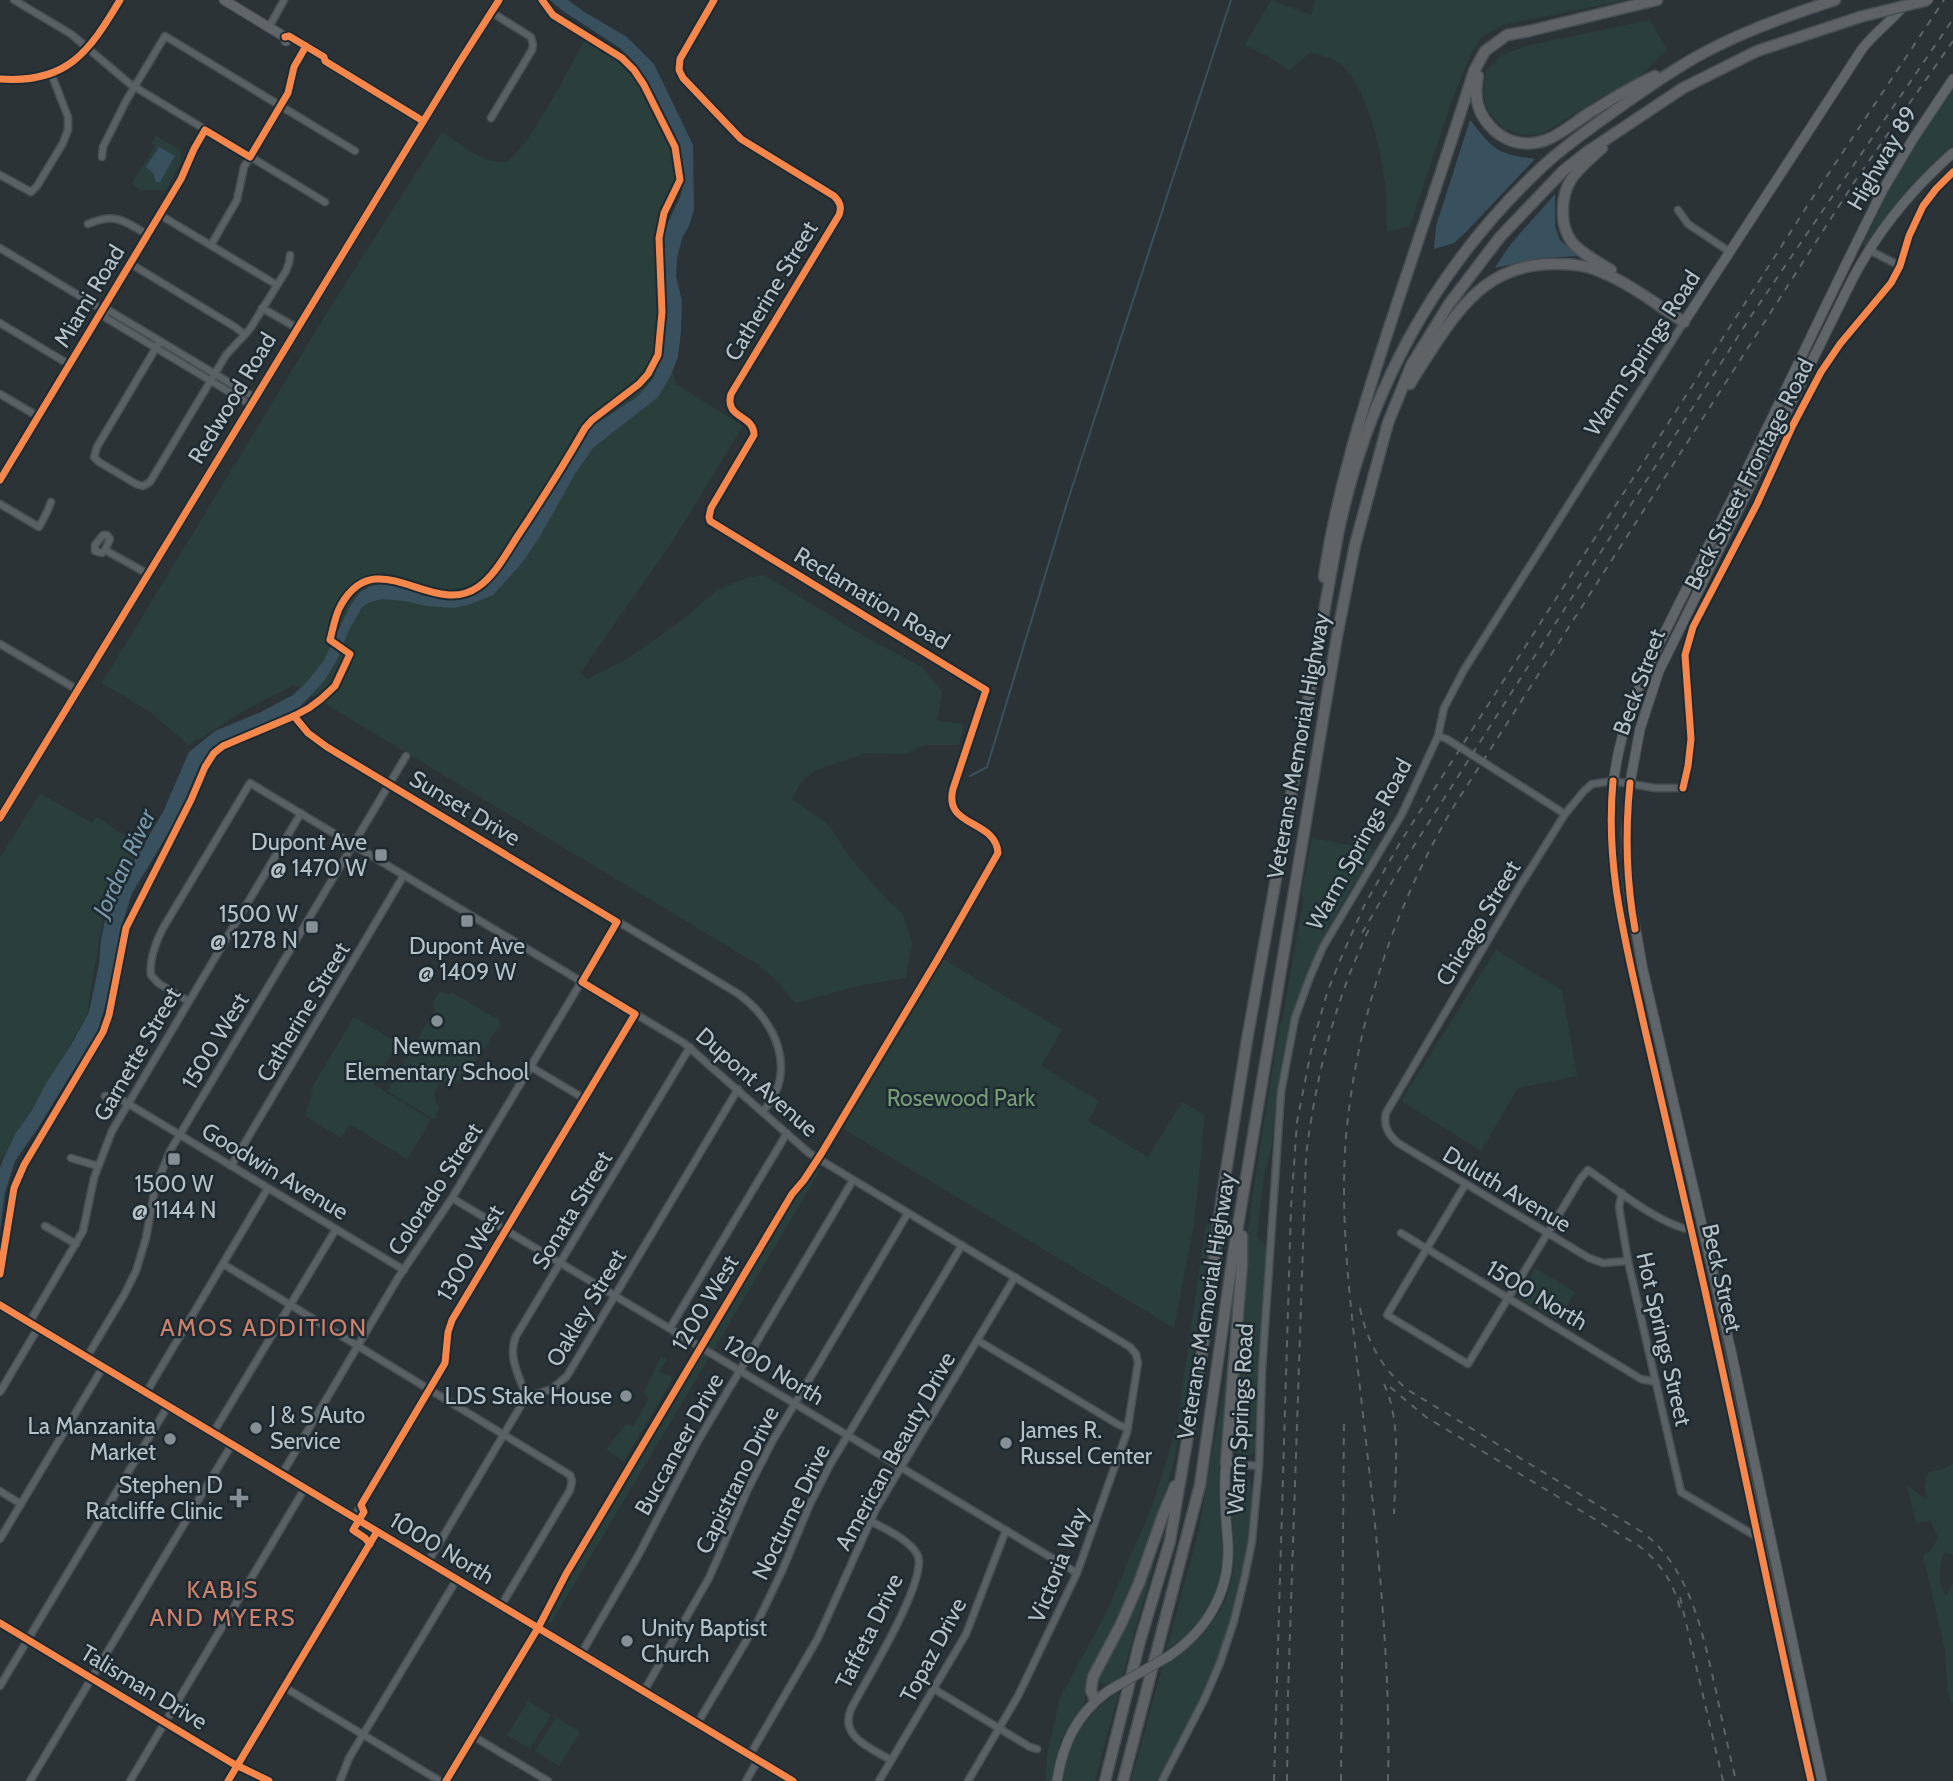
<svg xmlns="http://www.w3.org/2000/svg" width="1953" height="1781" font-family="Cabin,sans-serif">
<style>
.green{fill:#2a3f3c}
.water{fill:#39505e}
.lines{fill:none;stroke-linecap:round;stroke-linejoin:round}
.stream{stroke:#39505e;stroke-width:2}
.street-casing{stroke:#484e52;stroke-width:9}
.secondary-casing{stroke:#484e52;stroke-width:11}
.highway-casing{stroke:#474e53;stroke-width:13}
.street{stroke:#5a6165;stroke-width:6}
.secondary{stroke:#5f6569;stroke-width:9}
.highway{stroke:#5f6365;stroke-width:10}
.rail{stroke:#5f6468;stroke-width:2;stroke-dasharray:7 7;stroke-linecap:butt}
.secondary-bridge-casing{stroke:#484e52;stroke-width:11;stroke-linecap:butt}
.highway-bridge-casing{stroke:#474e53;stroke-width:13;stroke-linecap:butt}
.secondary-bridge{stroke:#5f6569;stroke-width:9}
.highway-bridge{stroke:#5f6365;stroke-width:10}
.cycleway-casing{stroke:#1e2a31;stroke-width:11}
.cycleway{stroke:#f5874c;stroke-width:7}
.poi-dot{fill:#858f95;stroke:#1e2a31;stroke-width:2.5}
.labels{text-anchor:middle;dominant-baseline:central;stroke-width:5;stroke-linejoin:round;paint-order:stroke}
.street-label{font-size:23px;fill:#b5c0c7;stroke:#1e2a31}
.poi-label{font-size:23px;fill:#b5c0c7;stroke:#1e2a31;text-anchor:end}
.park-label{font-size:23px;fill:#759c75;stroke:#1e2a31}
.water-label{font-size:24px;font-style:italic;fill:#7897a9;stroke:#1e2a31}
.neighbourhood-label{font-size:24px;letter-spacing:2px;fill:#cd806a;stroke:#1e2a31}
</style>
<rect width="100%" height="100%" fill="#2b3337"/>
<!-- green -->
<g class="green">
<path d="M1271,0L1311,15L1316,0H1626L1503,25L1481,38L1471,54L1453,97L1410,226L1387,232C1386,218 1387,203 1386,188C1382,155 1367,80 1337,62C1330,57 1319,55 1311,52L1289,70L1269,57L1245,45Z"/>
<path d="M1650,20L1667,50L1631,84L1602,97L1540,135L1520,134L1504,129L1488,111L1483,93L1486,71L1502,55L1530,45Z"/>
<path d="M585,40L619,60L636,77L666,132L681,173L677,198L659,232L662,287L667,315L666,344L676,384L743,426L672,542L580,673L587,679L627,659L681,621L717,590L746,578L764,575L874,642L922,667L942,691L937,721L964,724L959,745H924L905,754L866,753L816,770L802,781L792,799L829,825L849,856L888,901L902,913L912,941L906,978L862,985L795,1003L777,981L757,964L294,685L249,708L189,745L150,712L102,683L325,316L442,132C457,142 485,165 505,162C524,158 573,61 585,40Z"/>
<path d="M1953,86V146C1918,174 1889,210 1864,247L1863,245L1898,172L1926,125Z"/>
<path d="M156,136L180,150L181,162L166,190H140L132,183L155,146L151,143Z"/>
<path d="M40,793L92,823L97,817L136,844L135,858L114,892L103,917L87,1014L64,1056L0,1161V858Z"/>
<path d="M1312,838L1377,850C1329,917 1295,991 1280,1073C1276,1096 1275,1119 1272,1142C1271,1154 1266,1166 1264,1178C1261,1198 1259,1217 1257,1237L1267,1247L1259,1375L1257,1439L1254,1453L1246,1457C1224,1451 1235,1436 1236,1422C1237,1416 1236,1409 1236,1403L1247,1240L1253,1193L1280,1023L1282,1022L1304,897L1301,896Z"/>
<path d="M1496,950L1562,990L1577,1076L1518,1088L1481,1151L1401,1101Z"/>
<path d="M943,959L1062,1030L1041,1066L1099,1101L1088,1121L1148,1157L1182,1102L1205,1115L1194,1224L1174,1328L842,1128Z"/>
<path d="M442,992L446,994L453,993L499,1020L500,1025L461,1082L458,1083C446,1078 436,1082 434,1096L439,1108L435,1120L387,1091L435,1010L433,1002L439,993Z"/>
<path d="M354,1017L398,1043L373,1084L431,1120L407,1159L351,1125L348,1126L341,1138L305,1116L313,1090L311,1089Z"/>
<path d="M817,1166L821,1169L551,1623L546,1621L568,1576L693,1367C729,1311 762,1250 797,1192L805,1185Z"/>
<path d="M1206,1224L1212,1225L1186,1404L1171,1474L1140,1567L1126,1604L1087,1682L1084,1705L1073,1720L1060,1742L1052,1781H1046L1047,1756L1060,1698L1106,1613L1150,1512L1169,1453L1178,1419Z"/>
<path d="M1535,1268L1575,1292L1558,1321L1518,1297Z"/>
<path d="M1231,1330L1234,1331L1218,1486L1223,1559L1221,1577L1212,1603L1202,1619L1191,1632L1166,1651L1199,1530L1224,1386Z"/>
<path d="M661,1356L667,1359L659,1371L673,1378L624,1461L606,1450L626,1424L633,1426L649,1399L644,1393Z"/>
<path d="M1953,1464V1555L1944,1552C1939,1567 1937,1583 1946,1596L1953,1583V1702H1951L1948,1693L1945,1650L1923,1555L1931,1550L1938,1538L1931,1521L1916,1523L1907,1485L1927,1500L1925,1488L1928,1472L1944,1469Z"/>
<path d="M1237,1474C1241,1474 1243,1473 1247,1476C1267,1496 1231,1623 1222,1650C1205,1695 1181,1738 1159,1781H1131L1163,1665C1194,1647 1222,1620 1231,1583C1238,1552 1231,1516 1228,1484L1229,1480Z"/>
<path d="M1156,1544L1159,1545L1122,1677C1114,1682 1106,1689 1099,1681V1676Z"/>
<path d="M1119,1691L1095,1781H1063C1062,1741 1089,1713 1119,1691Z"/>
<path d="M528,1701L551,1715L530,1749L507,1735Z"/>
<path d="M556,1717L580,1732L559,1766L535,1751Z"/>
</g>
<!-- water -->
<g class="water">
<path d="M550,0H568L583,11L627,37L654,64L693,145L694,210L689,226L682,238L677,258L676,276L682,301L681,331L678,357L670,377L658,397L593,448L575,474L539,538L522,563L493,595L471,604L454,608L427,606L404,601L382,599L370,602L362,607L349,630L337,660L324,681L300,707L212,747L199,767L190,792L171,829L132,893L122,925L110,989L98,1030L38,1128L15,1161L5,1192L0,1230V1168L5,1155L16,1133L32,1110L47,1082L71,1045L89,1012L99,965L101,939L106,917L133,863L163,812L189,752L215,731L261,712L293,695L308,681L324,660L349,608L360,592L371,586L384,583L409,587L423,596L458,597L476,591L496,573L526,531L555,487L590,428L637,397L654,378L664,335L667,311L664,231L681,195L683,176L682,156L655,98L635,64L620,48L563,11Z"/>
<path d="M1470,120C1495,151 1495,153 1535,159L1466,232L1454,243L1434,249L1436,226Z"/>
<path d="M159,147L175,156L160,182H156L153,173L146,167Z"/>
<path d="M1555,194V226L1560,240L1578,256L1540,258L1495,268C1511,240 1534,219 1555,194Z"/>
</g>
<g class="lines">
<!-- stream -->
<path class="stream" d="M970,776L987,767L1067,503L1231,0"/>
<defs>
<g id="street">
<path d="M14,0L71,34L130,84L325,202"/>
<path d="M269,27L284,0"/>
<path d="M0,79C67,84 89,52 120,0"/>
<path d="M491,118L532,50L533,45L531,37L491,12"/>
<path d="M102,157L103,147L126,101L165,36L355,151"/>
<path d="M0,175L31,192L37,186L63,143L68,130V117L51,73"/>
<path d="M1678,210L1688,224L1730,252"/>
<path d="M160,215L277,285"/>
<path d="M88,224C116,212 124,221 148,235"/>
<path d="M211,245L237,200L244,167L288,93L294,67L306,46"/>
<path d="M0,248L103,310L110,311L255,398"/>
<path d="M1869,250L1900,266"/>
<path d="M131,264L235,327L244,334"/>
<path d="M262,308L297,328"/>
<path d="M103,310L106,318L251,405"/>
<path d="M0,323L70,365"/>
<path d="M160,341L97,447L94,457L99,462L136,484L143,486L150,482L226,355L250,329L286,271L289,263L290,255"/>
<path d="M0,394L39,417"/>
<path d="M0,480L181,179L194,149L205,130"/>
<path d="M0,504L39,527L47,512L51,502"/>
<path d="M105,550L110,539L107,535H103L95,545V551L102,553L105,550L148,574"/>
<path d="M0,644L78,690"/>
<path d="M297,721L314,738L327,747L737,993C776,1020 799,1072 763,1111"/>
<path d="M1438,736L1447,739L1565,814"/>
<path d="M188,1001L158,983L151,975C149,960 156,942 163,928L250,783L684,1043L809,1153L1130,1347L1136,1354L1138,1363L1127,1432L1077,1573L1018,1696L968,1781"/>
<path d="M531,1067L585,1099"/>
<path d="M105,1096L116,1097L127,1103L404,1270"/>
<path d="M71,1158L98,1166"/>
<path d="M231,1166L404,875"/>
<path d="M1465,1185L1387,1315L1468,1364L1581,1178L1588,1170C1615,1188 1662,1227 1693,1230"/>
<path d="M1622,1193L1619,1207L1628,1261L1681,1492L1759,1538"/>
<path d="M452,1198L1077,1573"/>
<path d="M45,1226L76,1244"/>
<path d="M1401,1233L1641,1379L1656,1382"/>
<path d="M1628,1261L1603,1263L1589,1258L1398,1143C1388,1134 1383,1126 1386,1113L1518,889L1565,814L1584,791L1592,784L1613,781L1655,788H1683L1688,766L1691,739L1685,655L1693,627L1757,504L1793,425L1821,372L1840,344L1891,283L1900,266L1909,236L1923,206L1936,189L1953,172"/>
<path d="M223,1264L570,1475L572,1481L570,1490L501,1606"/>
<path d="M29,1323L83,1231L94,1178L112,1131L301,813"/>
<path d="M670,1328L787,1133"/>
<path d="M977,1340L1119,1425L1128,1428"/>
<path d="M87,1357L124,1295L136,1271L146,1238L155,1188L170,1151L406,756"/>
<path d="M0,1392L38,1328"/>
<path d="M146,1393L268,1188"/>
<path d="M526,1397C520,1376 507,1358 516,1336L690,1047"/>
<path d="M213,1433L336,1229"/>
<path d="M1226,1463L1259,1466"/>
<path d="M282,1474L398,1278L452,1198L617,922"/>
<path d="M0,1491L21,1504"/>
<path d="M354,1517L445,1363L448,1332L452,1320L635,1014"/>
<path d="M870,1521C884,1528 912,1541 918,1556C927,1582 865,1682 851,1709C839,1737 871,1748 891,1760"/>
<path d="M0,1539L103,1367"/>
<path d="M428,1562L526,1397L552,1389L567,1376L738,1089"/>
<path d="M0,1623L232,1763L269,1781"/>
<path d="M581,1654L639,1554L698,1441L853,1180"/>
<path d="M0,1686L168,1406"/>
<path d="M284,1687L440,1781"/>
<path d="M934,1689L1030,1747L1037,1749"/>
<path d="M644,1691L709,1578L748,1489L772,1442L908,1213"/>
<path d="M697,1724L758,1621L782,1571L810,1504L830,1465L962,1245"/>
<path d="M473,1736L548,1781"/>
<path d="M750,1755L818,1638L876,1509L1015,1277"/>
<path d="M30,1781L232,1444"/>
<path d="M130,1781L305,1488"/>
<path d="M228,1781L377,1532"/>
<path d="M340,1781L349,1758L457,1579"/>
<path d="M446,1781L538,1628L566,1574L792,1194L804,1180L821,1154L937,960L998,853C996,819 943,828 953,789L986,690L710,521L709,517L711,508L754,435C754,414 724,419 731,394L839,215C842,207 840,202 834,196L741,139L683,78L679,70L680,59L714,0"/>
<path d="M746,1781L758,1760"/>
<path d="M879,1781L966,1634L1006,1530"/>
<path d="M1162,1781L1204,1700L1220,1663L1234,1621L1245,1576L1252,1541L1259,1466L1262,1370L1281,1092L1295,1018L1310,977L1323,947L1402,814L1438,736L1444,708L1464,670L1684,322"/>
</g>
<g id="secondary">
<path d="M224,0L285,37L286,41"/>
<path d="M285,37L289,36L324,57L325,61L423,121"/>
<path d="M1684,322L1862,49C1875,32 1893,20 1906,3"/>
<path d="M0,818L457,66L499,0"/>
<path d="M0,1305L793,1781"/>
<path d="M1169,1656C1207,1630 1230,1592 1228,1545C1226,1517 1223,1491 1226,1463"/>
<path d="M1057,1781C1063,1743 1076,1715 1108,1691"/>
<path d="M1811,1781L1721,1359L1624,934C1612,872 1605,812 1619,750C1629,704 1649,663 1670,622C1688,585 1707,549 1725,513C1780,405 1829,295 1884,188L1913,139L1953,79"/>
<path d="M1822,1781L1731,1351L1643,970L1629,892L1626,834L1630,783L1640,729L1659,671L1852,280C1877,232 1912,189 1953,153"/>
</g>
<g id="highway">
<path d="M1478,76C1474,94 1477,112 1490,126C1496,133 1504,138 1512,141C1544,151 1565,129 1589,113C1611,100 1632,86 1655,76"/>
<path d="M1602,148C1579,169 1561,181 1563,215C1563,224 1566,233 1571,241C1580,253 1598,262 1611,270"/>
<path d="M1410,384C1418,370 1427,357 1436,343C1466,297 1496,264 1554,264C1571,264 1586,265 1601,272C1631,284 1657,305 1684,322"/>
<path d="M1324,577C1336,494 1361,414 1387,334C1416,246 1446,159 1474,71L1485,51L1507,35L1529,31L1657,0"/>
<path d="M1226,1463L1242,1263V1236"/>
<path d="M1095,1700L1091,1690L1093,1677L1121,1624L1139,1583L1163,1515L1175,1486"/>
<path d="M1105,1781L1140,1641L1170,1541L1202,1352L1222,1196L1247,1040L1338,534C1368,391 1436,266 1543,166C1569,142 1599,122 1627,102C1656,82 1686,61 1717,46C1755,27 1795,13 1835,0"/>
<path d="M1123,1781L1200,1485L1233,1255L1337,636L1355,545L1388,423L1412,364L1449,304L1500,237L1564,170L1587,152L1683,88L1757,51L1860,17"/>
</g>
</defs>
<!-- street casing -->
<use href="#street" class="street-casing"/>
<!-- secondary casing -->
<use href="#secondary" class="secondary-casing"/>
<!-- highway casing -->
<use href="#highway" class="highway-casing"/>
<!-- street -->
<use href="#street" class="street"/>
<!-- secondary -->
<use href="#secondary" class="secondary"/>
<!-- highway -->
<use href="#highway" class="highway"/>
<!-- rail -->
<g class="rail">
<path d="M1362,933L1403,863L1751,316L1953,19"/>
<path d="M1360,1308C1367,1341 1381,1368 1408,1390L1642,1532C1691,1568 1703,1635 1716,1691C1722,1721 1729,1751 1736,1781"/>
<path d="M1384,1384C1402,1423 1395,1472 1394,1514"/>
<path d="M1390,1387L1426,1417L1639,1546C1660,1562 1673,1582 1680,1608"/>
<path d="M1680,1597L1723,1781"/>
<path d="M1274,1781L1291,1208L1297,1122L1312,1046L1327,993L1341,958L1364,906L1401,841L1811,200L1944,0"/>
<path d="M1287,1781L1288,1693L1306,1156C1316,1075 1335,1000 1370,927"/>
<path d="M1341,1781L1344,1418"/>
<path d="M1388,1781C1391,1656 1376,1530 1362,1406C1352,1316 1339,1226 1346,1136C1357,1019 1394,907 1454,806L1855,181L1953,41"/>
</g>
<defs>
<path id="secondary-bridge" d="M1108,1691L1169,1656"/>
<path id="highway-bridge" d="M1860,17L1928,0"/>
</defs>
<!-- secondary-bridge casing -->
<use href="#secondary-bridge" class="secondary-bridge-casing"/>
<!-- highway-bridge casing -->
<use href="#highway-bridge" class="highway-bridge-casing"/>
<!-- secondary-bridge -->
<use href="#secondary-bridge" class="secondary-bridge"/>
<!-- highway-bridge -->
<use href="#highway-bridge" class="highway-bridge"/>
<defs>
<g id="cycleway">
<path d="M285,37L289,36L324,57L325,61L423,121"/>
<path d="M0,79C67,84 89,52 120,0"/>
<path d="M0,480L181,179L194,149L205,130L250,157L288,93L294,67L306,46"/>
<path d="M294,716L308,733L327,747L617,922L582,982L635,1014L452,1320L448,1332L445,1363L361,1505L364,1512L353,1530L365,1538L370,1544"/>
<path d="M1613,781C1605,867 1625,939 1643,1021C1659,1092 1676,1162 1692,1233C1734,1415 1769,1599 1811,1781"/>
<path d="M1630,783C1625,833 1626,880 1635,929"/>
<path d="M1683,788L1688,766L1691,739L1685,655L1693,627L1757,504L1793,425L1821,372L1840,344L1891,283L1900,266L1909,236L1923,206L1936,189L1953,172"/>
<path d="M0,818L457,66L499,0"/>
<path d="M0,1274L14,1188L24,1165L103,1032L109,1015L126,928L191,800L205,767L214,753L223,746L294,716L309,708L321,699L335,686L350,654L330,640C333,629 335,615 341,605C377,541 433,619 478,587C495,575 506,554 517,537C541,501 564,465 585,428L592,420L639,384L648,374L658,355L662,312L659,238L664,213L680,180L675,147L644,85L634,70L622,58L553,15L542,0"/>
<path d="M0,1305L793,1781"/>
<path d="M0,1623L232,1763L269,1781"/>
<path d="M228,1781L375,1535"/>
<path d="M446,1781L538,1628L566,1574L792,1194L804,1180L821,1154L937,960L998,853C996,819 943,828 953,789L986,690L710,521L709,517L711,508L754,435C754,414 724,419 731,394L839,215C842,207 840,202 834,196L741,139L683,78L679,70L680,59L714,0"/>
</g>
</defs>
<!-- cycleway casing -->
<use href="#cycleway" class="cycleway-casing"/>
<!-- cycleway -->
<use href="#cycleway" class="cycleway"/>
</g>
<!-- markers -->
<g class="poi-dot">
<rect x="374" y="848" width="14" height="14" rx="3.5"/>
<rect x="460" y="914" width="14" height="14" rx="3.5"/>
<rect x="305" y="920" width="14" height="14" rx="3.5"/>
<circle cx="437" cy="1021" r="7"/>
<rect x="167" y="1152" width="14" height="14" rx="3.5"/>
<circle cx="626" cy="1396" r="7"/>
<circle cx="256" cy="1428" r="7"/>
<circle cx="170" cy="1439" r="7"/>
<circle cx="1006" cy="1443" r="7"/>
<path d="M235.5 1487.5h7v7h7v7h-7v7h-7v-7h-7v-7h7z"/>
<circle cx="627" cy="1641" r="7"/>
</g>
<g class="labels">
<!-- street labels -->
<g class="street-label">
<text transform="translate(1882 158) rotate(-60)">Highway 89</text>
<text transform="translate(771 291) rotate(-59)">Catherine Street</text>
<text transform="translate(89 296) rotate(-59)">Miami Road</text>
<text transform="translate(1642 353) rotate(-57)">Warm Springs Road</text>
<text transform="translate(232 398) rotate(-59)">Redwood Road</text>
<text transform="translate(1749 474) rotate(-63)">Beck Street Frontage Road</text>
<text transform="translate(872 598) rotate(31)">Reclamation Road</text>
<text transform="translate(1639 682) rotate(-70)">Beck Street</text>
<text transform="translate(1298 746) rotate(-80)">Veterans Memorial Highway</text>
<text transform="translate(465 808) rotate(31)">Sunset Drive</text>
<text transform="translate(1359 844) rotate(-61)">Warm Springs Road</text>
<text transform="translate(1478 923) rotate(-59)">Chicago Street</text>
<text transform="translate(303 1012) rotate(-59)">Catherine Street</text>
<text transform="translate(215 1041) rotate(-59)">1500 West</text>
<text transform="translate(137 1054) rotate(-60)">Garnette Street</text>
<text transform="translate(757 1082) rotate(41)">Dupont Avenue</text>
<text transform="translate(275 1171) rotate(31)">Goodwin Avenue</text>
<text transform="translate(435 1189) rotate(-57)">Colorado Street</text>
<text transform="translate(1507 1189) rotate(31)">Duluth Avenue</text>
<text transform="translate(572 1210) rotate(-59)">Sonata Street</text>
<text transform="translate(470 1253) rotate(-59)">1300 West</text>
<text transform="translate(1722 1278) rotate(77)">Beck Street</text>
<text transform="translate(1537 1295) rotate(31)">1500 North</text>
<text transform="translate(705 1303) rotate(-59)">1200 West</text>
<text transform="translate(1206 1306) rotate(-81)">Veterans Memorial Highway</text>
<text transform="translate(586 1308) rotate(-59)">Oakley Street</text>
<text transform="translate(1664 1339) rotate(77)">Hot Springs Street</text>
<text transform="translate(774 1370) rotate(31)">1200 North</text>
<text transform="translate(1240 1419) rotate(-87)">Warm Springs Road</text>
<text transform="translate(679 1444) rotate(-61)">Buccaneer Drive</text>
<text transform="translate(895 1451) rotate(-61)">American Beauty Drive</text>
<text transform="translate(737 1480) rotate(-64)">Capistrano Drive</text>
<text transform="translate(791 1512) rotate(-64)">Nocturne Drive</text>
<text transform="translate(442 1548) rotate(31)">1000 North</text>
<text transform="translate(1058 1565) rotate(-68)">Victoria Way</text>
<text transform="translate(869 1631) rotate(-64)">Taffeta Drive</text>
<text transform="translate(933 1650) rotate(-62)">Topaz Drive</text>
<text transform="translate(144 1687) rotate(31)">Talisman Drive</text>
</g>
<!-- poi labels -->
<g class="poi-label">
<text x="367" y="842">Dupont Ave<tspan x="367" dy="26">@ 1470 W</tspan></text>
<text x="298" y="914">1500 W<tspan x="298" dy="26">@ 1278 N</tspan></text>
<text x="467" y="946" text-anchor="middle">Dupont Ave<tspan x="467" dy="26">@ 1409 W</tspan></text>
<text x="437" y="1046" text-anchor="middle">Newman<tspan x="437" dy="26">Elementary School</tspan></text>
<text x="174" y="1184" text-anchor="middle">1500 W<tspan x="174" dy="26">@ 1144 N</tspan></text>
<text x="612" y="1396">LDS Stake House</text>
<text x="270" y="1415" text-anchor="start">J &amp; S Auto<tspan x="270" dy="26">Service</tspan></text>
<text x="156" y="1426">La Manzanita<tspan x="156" dy="26">Market</tspan></text>
<text x="1020" y="1430" text-anchor="start">James R.<tspan x="1020" dy="26">Russel Center</tspan></text>
<text x="223" y="1485">Stephen D<tspan x="223" dy="26">Ratcliffe Clinic</tspan></text>
<text x="641" y="1628" text-anchor="start">Unity Baptist<tspan x="641" dy="26">Church</tspan></text>
</g>
<!-- park labels -->
<g class="park-label">
<text x="961" y="1098">Rosewood Park</text>
</g>
<!-- water labels -->
<g class="water-label">
<text transform="translate(124 863) rotate(-65)">Jordan River</text>
</g>
<!-- neighbourhood labels -->
<g class="neighbourhood-label">
<text x="264" y="1327">AMOS ADDITION</text>
<text x="223" y="1589">KABIS<tspan x="223" dy="28">AND MYERS</tspan></text>
</g>
</g>
</svg>
